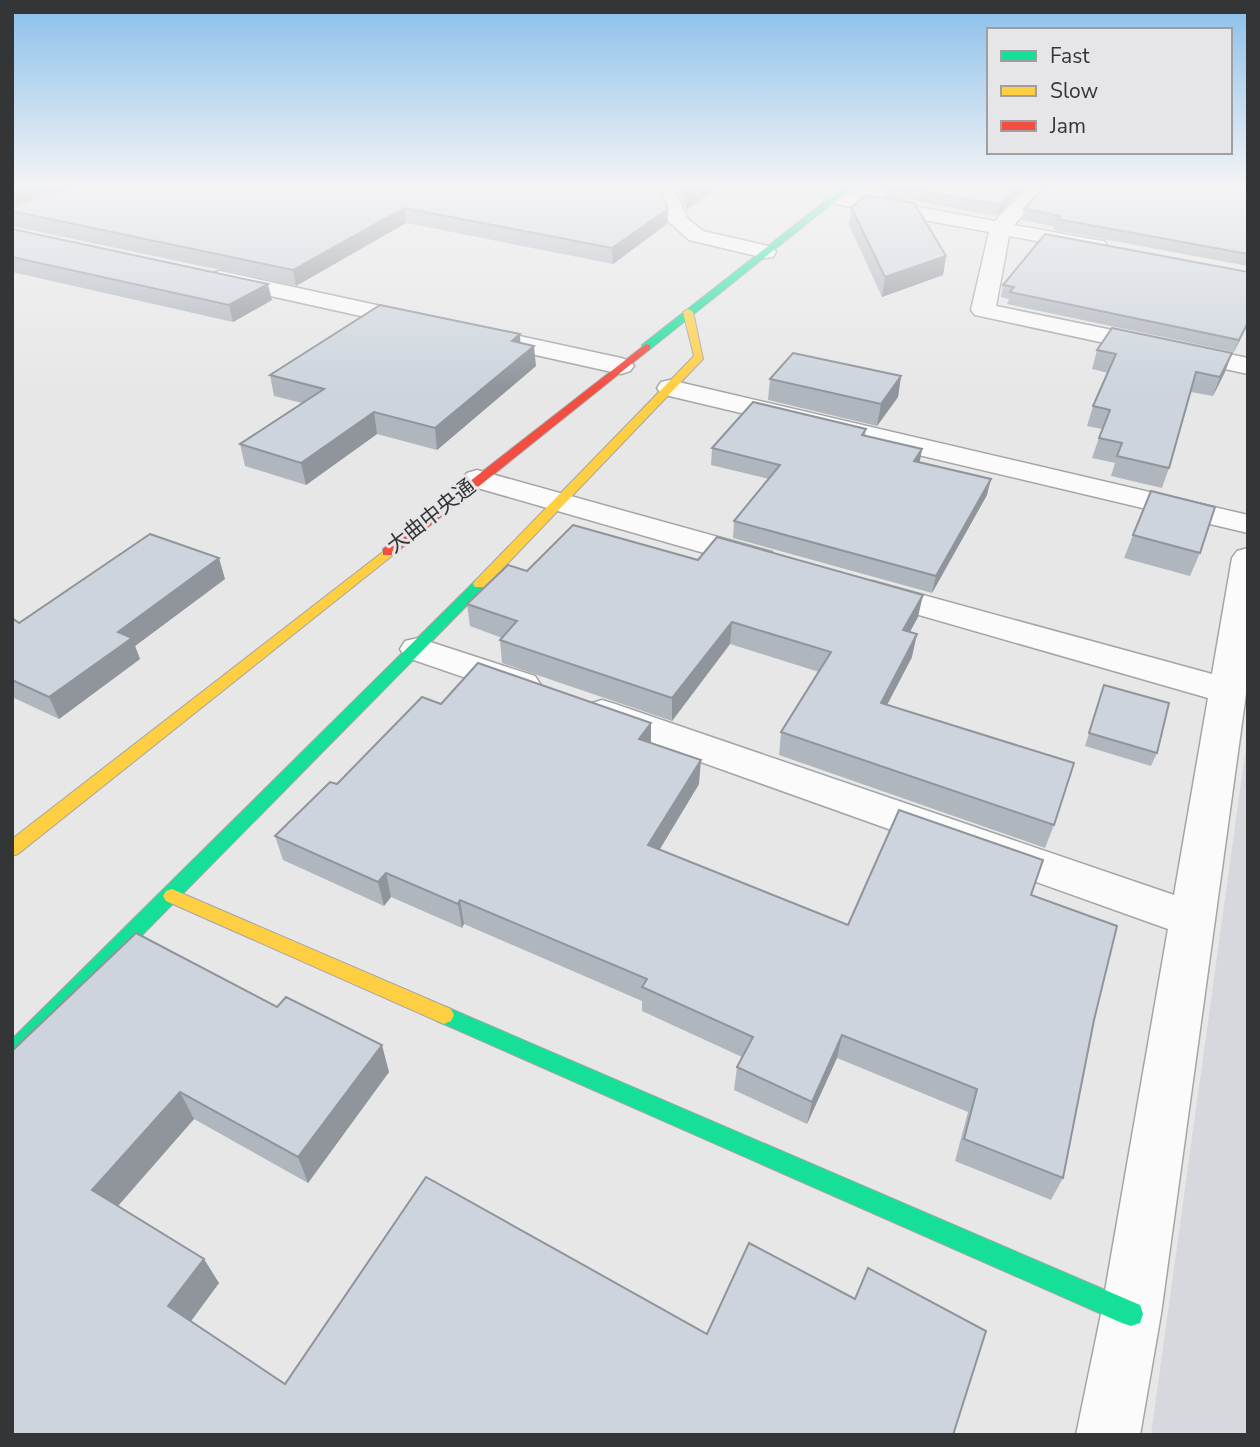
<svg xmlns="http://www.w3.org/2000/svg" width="1260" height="1447" font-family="'Nunito Sans','Noto Sans JP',sans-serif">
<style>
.built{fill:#d7d8de}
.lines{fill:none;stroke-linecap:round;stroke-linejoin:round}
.street-casing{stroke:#a5a5a6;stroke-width:3}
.fast-casing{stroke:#a5a5a6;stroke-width:2}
.slow-casing{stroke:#a5a5a6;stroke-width:2}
.jam-casing{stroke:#a5a5a6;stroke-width:2}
.street{fill:#fbfbfc;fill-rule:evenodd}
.fast{fill:#16e098;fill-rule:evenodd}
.slow{fill:#ffcf43;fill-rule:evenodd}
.jam{fill:#f24e42;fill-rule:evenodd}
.wall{fill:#b0b6be}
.shaded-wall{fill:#90949b}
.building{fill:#cdd4dd;stroke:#90949b;stroke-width:2}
.labels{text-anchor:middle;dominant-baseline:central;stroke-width:6;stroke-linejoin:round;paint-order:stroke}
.street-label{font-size:21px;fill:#343536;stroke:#e6e6e9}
</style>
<rect width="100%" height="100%" fill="#e7e7e8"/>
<!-- built -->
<path class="built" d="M1248,732V1435H1151Z"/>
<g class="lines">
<defs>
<g id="street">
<path d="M653,185H672L688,219L703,231L773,247L776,252L773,257L765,258L689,240L669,222Z"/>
<path d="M1030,185H1050L1014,225L1096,240L1104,241L1107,246L1104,251L1096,252L1009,236L996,306L1248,358V374L975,315L971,310L989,232L836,204L826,198L836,192L995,221Z"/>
<path d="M220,271L621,358L630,361L634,366L630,371L621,374L212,283L209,278L212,273Z"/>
<path d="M670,380L1248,515V533L661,394L657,388L661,382Z"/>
<path d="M477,470L772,552L776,559L772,566L760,569L467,485L462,479L467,473Z"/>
<path d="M1248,548V679L1161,1314L1140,1435H1076L1101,1314L1168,929L589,722L583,713L589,704L602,700L615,704L1174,895L1208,698L860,598L855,591L860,584L872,581L1212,674L1232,558L1237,551Z"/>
<path d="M418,638L535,676L541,685L535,694L522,697L405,657L400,649L405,641Z"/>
</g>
<g id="fast">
<path d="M846,185H855L650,349H642V345Z"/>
<path d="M480,580L487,584L485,587L19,1060L12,1062V1039L475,581Z"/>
<path d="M444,1006L1140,1305L1143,1314L1140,1323L1131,1326L1122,1323L437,1021L434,1015L437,1009Z"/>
</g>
<g id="slow">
<path d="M688,309L693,312L703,359L485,587H475L473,584L475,581L694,356L683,312Z"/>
<path d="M388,548L393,549V555L18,854L12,856V839Z"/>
<path d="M172,889L451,1009L454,1015L451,1021L444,1024L437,1021L166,901L163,896L166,891Z"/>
</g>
<path id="jam" d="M646,344L650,345V349L393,555H383V549Z"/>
</defs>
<!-- street casing -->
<use href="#street" class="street-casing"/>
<!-- fast casing -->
<use href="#fast" class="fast-casing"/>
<!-- slow casing -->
<use href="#slow" class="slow-casing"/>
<!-- jam casing -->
<use href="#jam" class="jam-casing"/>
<!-- street -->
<use href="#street" class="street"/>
<!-- fast -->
<use href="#fast" class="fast"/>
<!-- slow -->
<use href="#slow" class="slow"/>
<!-- jam -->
<use href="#jam" class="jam"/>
</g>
<!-- wall -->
<g class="wall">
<path d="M675,185H721L687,210Z"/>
<path d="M1026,185L997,216L900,198V201L946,256L943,275L882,297L849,225L851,207L882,197L884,187Z"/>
<path d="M1248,185V266L1054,230L1055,227L1022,220L1024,209Z"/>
<path d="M12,206L668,209L667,224L613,264L406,223L296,286L12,226Z"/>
<path d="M12,229L272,300L233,322L12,272Z"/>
<path d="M1003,285L1248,324L1234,352L1007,304L1009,299L1001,297Z"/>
<path d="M520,343L536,366L437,450L377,434L306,485L245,466L240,444L302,403L274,396L270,375Z"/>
<path d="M1097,350L1232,353L1225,372L1213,396L1191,392L1169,468L1162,488L1111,476L1115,463L1092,458L1102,429L1087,426L1093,406L1108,373L1092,369Z"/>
<path d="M901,376L898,397L877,426L768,400L770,379Z"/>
<path d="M866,429L865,436L922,449L919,462L987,495L932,593L733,538L734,521L769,479L711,465L712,448Z"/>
<path d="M1133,535L1200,553L1190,576L1124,558Z"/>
<path d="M698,560L918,617L910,632L912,657L887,705L1054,825L1045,848L779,755L781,732L819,672L730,644L672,721L502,663L500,640L502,638L470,626L467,604L527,571Z"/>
<path d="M225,579L135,646L140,659L59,719L12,697V618L19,623Z"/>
<path d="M1104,685L1157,753L1151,766L1085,746Z"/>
<path d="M441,704L651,723V744L699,784L659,850L848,925L1031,895L1094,1020L1063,1178L1051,1200L955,1161L968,1112L837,1058L807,1124L734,1090L737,1067L742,1057L642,1011V1001L464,924L462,928L391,897L384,906L283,860L275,836L337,784Z"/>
<path d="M12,1051L389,1072L308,1183L194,1119L118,1206L219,1283L191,1321L285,1384L707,1334L855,1299L986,1331L12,1435Z"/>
</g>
<!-- shaded-wall -->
<g class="shaded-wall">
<path d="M23,185H71L12,205V189Z"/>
<path d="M702,185H721L687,210V195Z"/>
<path d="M1018,185H1026L997,216L999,205Z"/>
<path d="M404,208L406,223L296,286L293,270Z"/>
<path d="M668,209L667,224L613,264L612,248Z"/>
<path d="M946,256L943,275L882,297L885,277Z"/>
<path d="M268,284L272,300L233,322L229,305Z"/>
<path d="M1248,322V324L1234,352L1239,340Z"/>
<path d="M520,334L521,355L512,341Z"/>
<path d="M534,346L536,366L437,450L435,428Z"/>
<path d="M1232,353L1225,372L1213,396L1220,377Z"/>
<path d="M901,376L898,397L877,426L881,404Z"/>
<path d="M374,412L377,434L306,485L301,463Z"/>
<path d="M922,449L919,466L914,461Z"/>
<path d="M991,479L987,495L932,593L936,576Z"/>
<path d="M219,558L225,579L135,646L140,659L59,719L49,697L118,632Z"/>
<path d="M923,595L918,617L898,653L903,630Z"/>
<path d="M732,622L730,644L672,721V698Z"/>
<path d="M917,634L912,657L876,726L881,703Z"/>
<path d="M651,723V747L639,739Z"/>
<path d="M701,760L699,784L648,869V845Z"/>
<path d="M386,873L391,897L384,906L378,882Z"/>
<path d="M460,900L464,924L462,928L458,904Z"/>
<path d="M842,1035L837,1058L807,1124L812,1102Z"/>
<path d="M382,1045L389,1072L308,1183L298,1157Z"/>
<path d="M180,1092L194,1119L110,1215L92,1190Z"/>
<path d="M204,1259L219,1283L185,1329L168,1306Z"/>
</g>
<!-- building -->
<g class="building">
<path d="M12,185H23L12,189Z"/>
<path d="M77,185H658L668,209L612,248L404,208L293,270L12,211V206Z"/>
<path d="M682,185H702L687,195Z"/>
<path d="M886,185H1018L999,205L899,187L901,190L884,187Z"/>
<path d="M1046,185H1248V254L1057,219L1060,216L1024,209Z"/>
<path d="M867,195L914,203L946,256L885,277L851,207Z"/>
<path d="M12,229L268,284L229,305L12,257Z"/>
<path d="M1045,234L1248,272V322L1239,340L1010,292L1014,287L1003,285Z"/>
<path d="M380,305L520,334L512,341L534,346L435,428L374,412L301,463L240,444L324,389L270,375Z"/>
<path d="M1112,328L1232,353L1220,377L1196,372L1169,468L1117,456L1122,443L1099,438L1110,410L1093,406L1116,354L1097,350Z"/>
<path d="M793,353L901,376L881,404L770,379Z"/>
<path d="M753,402L866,429L862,435L922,449L914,461L991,479L936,576L734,521L780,465L712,448Z"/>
<path d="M1151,491L1215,507L1200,553L1133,535Z"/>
<path d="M573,525L698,560L717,537L923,595L903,630L917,634L881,703L1074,763L1054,825L781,732L831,652L732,622L672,698L500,640L517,621L467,604L508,565L527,571Z"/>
<path d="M150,534L219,558L118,632L132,638L49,697L12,680V618L19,623Z"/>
<path d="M478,663L651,723L639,739L701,760L648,845L848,925L899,810L1043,860L1031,895L1117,926L1094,1020L1063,1178L964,1139L977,1089L842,1035L812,1102L737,1067L753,1037L642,987L647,979L460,900L458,904L386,873L378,882L275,836L330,782L337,784L422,697L441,704Z"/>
<path d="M1104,685L1169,703L1157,753L1089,733Z"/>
<path d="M136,933L277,1007L286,997L382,1045L298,1157L180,1092L92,1190L204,1259L168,1306L285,1384L426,1177L707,1334L749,1243L855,1299L868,1268L986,1331L953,1435H12V1051Z"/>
</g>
<!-- sky -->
<linearGradient id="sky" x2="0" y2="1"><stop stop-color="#89bfeb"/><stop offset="0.48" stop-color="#f4f4f5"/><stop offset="1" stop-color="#f4f4f5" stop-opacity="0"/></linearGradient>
<rect width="1260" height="388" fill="url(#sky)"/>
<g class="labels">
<!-- street labels -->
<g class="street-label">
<text transform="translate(431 516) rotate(-38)">大曲中央通</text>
</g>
</g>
<!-- border -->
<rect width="1260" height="1447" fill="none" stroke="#343536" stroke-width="28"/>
<!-- legend -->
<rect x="987" y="28" width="245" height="126" fill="#e6e6e9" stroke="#9f9fa1" stroke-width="2"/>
<rect x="1001" y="51" width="35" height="10" fill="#16e098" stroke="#9f9fa1" stroke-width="2"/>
<text x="1050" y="63" font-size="21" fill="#343536">Fast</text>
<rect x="1001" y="86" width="35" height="10" fill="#ffcf43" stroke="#9f9fa1" stroke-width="2"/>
<text x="1050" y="98" font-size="21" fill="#343536">Slow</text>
<rect x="1001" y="121" width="35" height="10" fill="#f24e42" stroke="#9f9fa1" stroke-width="2"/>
<text x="1050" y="133" font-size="21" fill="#343536">Jam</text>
</svg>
